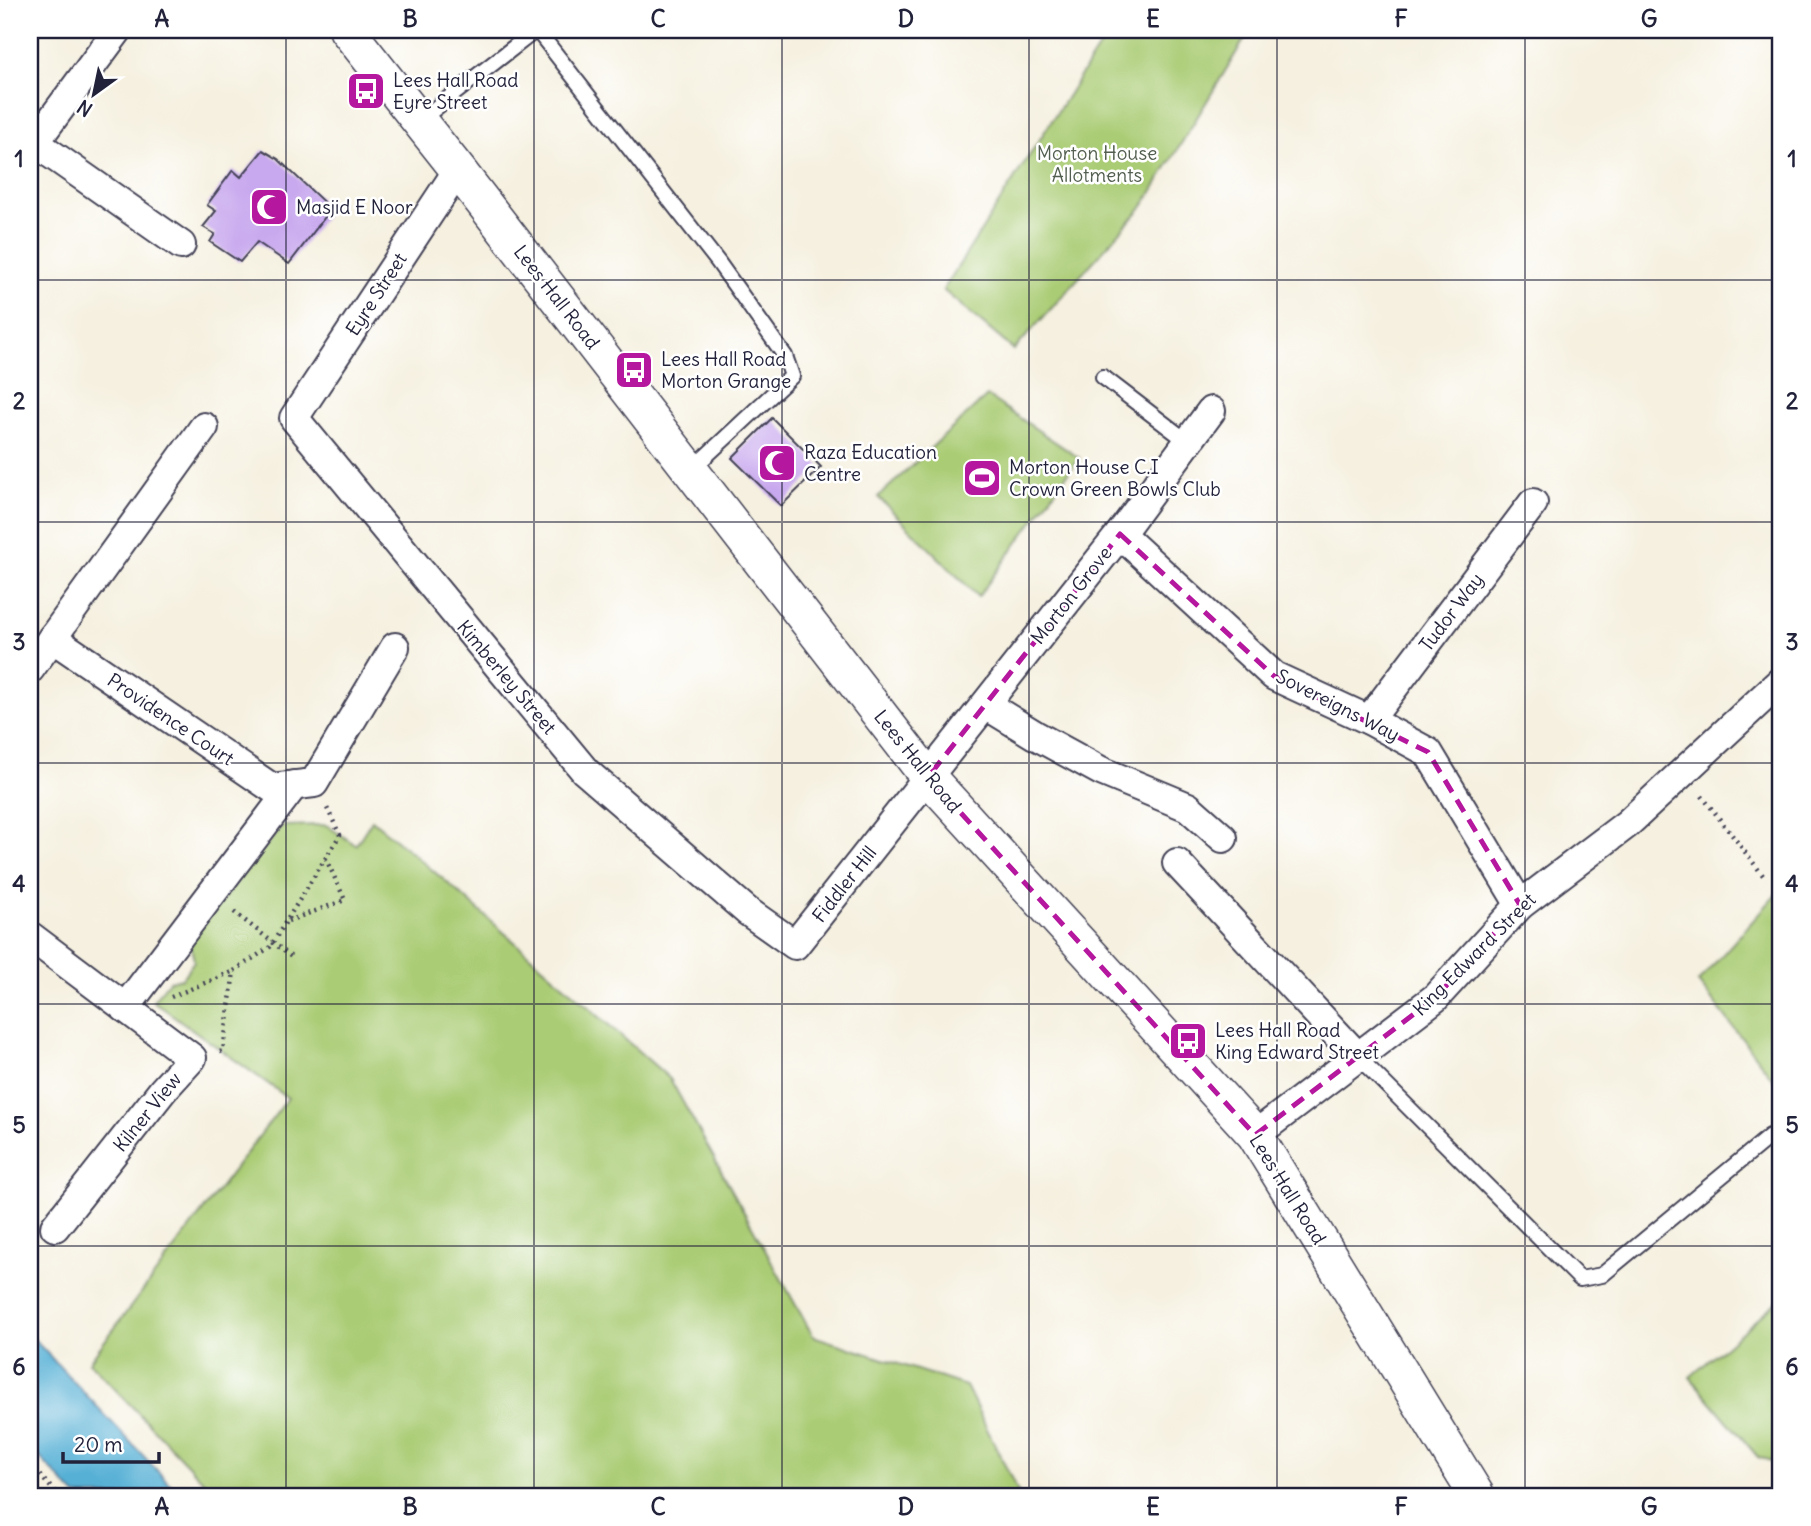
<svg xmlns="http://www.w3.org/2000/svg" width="1811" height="1526" font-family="Delius,sans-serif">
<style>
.green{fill:#aacc74;stroke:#667758;stroke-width:2}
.water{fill:#57b0d5;stroke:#3c6988;stroke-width:2}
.building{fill:#c8a8ee}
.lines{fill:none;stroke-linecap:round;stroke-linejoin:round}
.service-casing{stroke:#424154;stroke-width:18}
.minor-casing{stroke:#424154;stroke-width:32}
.tertiary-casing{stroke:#424154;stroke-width:38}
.path{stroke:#424154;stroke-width:4.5;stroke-dasharray:2 5;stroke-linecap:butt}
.service{stroke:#fff;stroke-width:14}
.minor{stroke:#fff;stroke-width:28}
.tertiary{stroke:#fff;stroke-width:35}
.marked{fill:none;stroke:#b5179e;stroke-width:5;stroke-dasharray:14 9;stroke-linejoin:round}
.grid{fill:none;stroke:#22223b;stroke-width:2;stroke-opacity:0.55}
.labels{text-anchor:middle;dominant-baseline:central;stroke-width:5;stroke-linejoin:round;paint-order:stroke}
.poi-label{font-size:19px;fill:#22223b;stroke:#fff;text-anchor:start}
.park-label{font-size:19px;fill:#525e4f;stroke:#fff}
.street-label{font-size:19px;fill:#22223b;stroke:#fff}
.neatline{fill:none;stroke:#22223b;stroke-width:2.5}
.grid-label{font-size:23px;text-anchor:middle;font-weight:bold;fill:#22223b}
</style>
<rect width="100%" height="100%" fill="#fff"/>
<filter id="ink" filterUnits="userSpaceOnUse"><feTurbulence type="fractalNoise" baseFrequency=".0143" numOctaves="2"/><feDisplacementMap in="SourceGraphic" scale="14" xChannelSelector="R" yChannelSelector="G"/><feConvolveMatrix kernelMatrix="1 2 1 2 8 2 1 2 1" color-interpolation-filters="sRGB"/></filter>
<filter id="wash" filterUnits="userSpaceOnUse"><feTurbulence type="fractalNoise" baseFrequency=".00686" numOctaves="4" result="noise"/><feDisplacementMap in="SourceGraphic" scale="28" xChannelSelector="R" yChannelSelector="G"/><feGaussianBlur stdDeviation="1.57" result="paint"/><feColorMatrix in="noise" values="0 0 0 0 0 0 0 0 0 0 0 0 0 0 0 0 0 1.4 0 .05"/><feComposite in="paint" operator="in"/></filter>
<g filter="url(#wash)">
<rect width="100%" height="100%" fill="#f5f0df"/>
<!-- green -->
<g class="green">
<path d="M1110,30H1250L1144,205L1014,350L943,290Z"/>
<path d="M987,396L1079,458L978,597L878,497Z"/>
<path d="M372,820L449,884L670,1079L813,1336L966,1386L1020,1496H218L89,1362L288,1098L153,1001L169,981L182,978L194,961L190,940L282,826L326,825L356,845Z"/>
<path d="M1781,889V1089L1698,982Z"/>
<path d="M1781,1298V1434L1775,1462L1758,1457L1690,1377Z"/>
</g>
<!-- water -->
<path class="water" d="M30,1335L181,1496H76L30,1447Z"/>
<g id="blocks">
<!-- building -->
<g class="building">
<path d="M263,150L278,159L331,209L289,264L257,242L240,262L210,242L215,234L203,227L216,211L207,205L233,170L241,177Z"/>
<path d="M772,418L821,467L781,506L732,458Z"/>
</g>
</g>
</g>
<g filter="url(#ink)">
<use href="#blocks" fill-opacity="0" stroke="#424154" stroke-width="2"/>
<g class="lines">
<defs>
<g id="service">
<path d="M537,30L718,262L785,356L792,376L691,470"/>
<path d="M419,121L536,30"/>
<path d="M1103,377L1188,442"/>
<path d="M1358,1057L1580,1279L1602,1275L1770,1136"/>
</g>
<g id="minor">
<path d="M34,142L181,245"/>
<path d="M30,149L118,30"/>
<path d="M458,170L294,418L585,771L747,911L795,945L1120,534L1211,411"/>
<path d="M1120,534L1274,676L1369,720L1428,752L1520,905"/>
<path d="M52,638L272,788L314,783L395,647"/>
<path d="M30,669L204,427"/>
<path d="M986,705L1035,735L1101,771L1188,807L1223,838"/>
<path d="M1369,720L1533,503"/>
<path d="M1177,863L1358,1057"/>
<path d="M30,936L192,1058L163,1090L55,1227"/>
<path d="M125,1008L294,785"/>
<path d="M1255,1135L1435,998L1520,905L1627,824L1781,681"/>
</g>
<path id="tertiary" d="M347,30L458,170L928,777L1255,1135L1477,1496"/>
</defs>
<!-- service casing -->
<use href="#service" class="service-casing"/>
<!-- minor casing -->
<use href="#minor" class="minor-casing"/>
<!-- tertiary casing -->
<use href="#tertiary" class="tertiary-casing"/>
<!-- path -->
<g class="path">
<path d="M1702,796L1765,878"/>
<path d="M234,912L294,959"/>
<path d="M288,921L345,900L326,859"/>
<path d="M171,997L234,971"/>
<path d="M220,1052L223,1051L234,971L270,947L340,835L327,808"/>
<path d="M30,1465L59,1496"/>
</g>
<!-- service -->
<use href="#service" class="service"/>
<!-- minor -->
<use href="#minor" class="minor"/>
<!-- tertiary -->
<use href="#tertiary" class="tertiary"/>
</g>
</g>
<!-- marked area -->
<path class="marked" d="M1120,534L1274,676L1428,752L1520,905L1435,998L1255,1135L928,777Z"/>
<!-- grid -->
<path class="grid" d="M286,30V1496M534,30V1496M782,30V1496M1029,30V1496M1277,30V1496M1525,30V1496M30,280H1781M30,522H1781M30,763H1781M30,1004H1781M30,1246H1781"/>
<!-- icons -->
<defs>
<symbol id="bus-square" viewBox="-11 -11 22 22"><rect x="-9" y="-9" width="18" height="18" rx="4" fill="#b5179e" stroke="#fff"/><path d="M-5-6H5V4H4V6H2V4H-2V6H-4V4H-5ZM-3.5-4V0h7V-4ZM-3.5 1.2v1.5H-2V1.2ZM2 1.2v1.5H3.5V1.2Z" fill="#fff"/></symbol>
<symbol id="mosque-square" viewBox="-11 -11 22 22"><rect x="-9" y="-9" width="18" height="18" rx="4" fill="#b5179e" stroke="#fff"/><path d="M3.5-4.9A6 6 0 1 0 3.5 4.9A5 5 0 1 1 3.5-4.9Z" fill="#fff"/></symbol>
<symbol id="stadium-square" viewBox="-11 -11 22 22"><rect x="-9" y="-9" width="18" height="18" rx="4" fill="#b5179e" stroke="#fff"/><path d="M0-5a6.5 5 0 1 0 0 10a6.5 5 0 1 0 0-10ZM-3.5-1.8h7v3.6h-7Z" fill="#fff"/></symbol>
</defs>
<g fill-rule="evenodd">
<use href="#bus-square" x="344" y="69" width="44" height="44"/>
<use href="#mosque-square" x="247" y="185" width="44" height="44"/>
<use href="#bus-square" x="612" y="348" width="44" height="44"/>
<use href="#mosque-square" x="755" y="441" width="44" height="44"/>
<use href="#stadium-square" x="960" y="456" width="44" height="44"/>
<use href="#bus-square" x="1166" y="1019" width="44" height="44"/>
</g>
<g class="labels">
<!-- poi labels -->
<g class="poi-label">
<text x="393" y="80">Lees Hall Road<tspan x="393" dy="22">Eyre Street</tspan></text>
<text x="296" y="207">Masjid E Noor</text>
<text x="661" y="359">Lees Hall Road<tspan x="661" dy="22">Morton Grange</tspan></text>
<text x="804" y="452">Raza Education<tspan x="804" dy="22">Centre</tspan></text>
<text x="1009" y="467">Morton House C.I<tspan x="1009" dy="22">Crown Green Bowls Club</tspan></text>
<text x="1215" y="1030">Lees Hall Road<tspan x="1215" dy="22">King Edward Street</tspan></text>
</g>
<!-- park labels -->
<g class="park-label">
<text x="1097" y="153">Morton House<tspan x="1097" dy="22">Allotments</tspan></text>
</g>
<!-- street labels -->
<g class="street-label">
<text transform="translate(376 294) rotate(-57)">Eyre Street</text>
<text transform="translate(557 297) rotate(52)">Lees Hall Road</text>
<text transform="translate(1071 595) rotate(-52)">Morton Grove</text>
<text transform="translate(1451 612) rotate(-53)">Tudor Way</text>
<text transform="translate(507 677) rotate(50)">Kimberley Street</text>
<text transform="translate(1338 705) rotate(27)">Sovereigns Way</text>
<text transform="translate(171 719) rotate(34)">Providence Court</text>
<text transform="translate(918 761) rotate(51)">Lees Hall Road</text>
<text transform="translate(844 884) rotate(-52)">Fiddler Hill</text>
<text transform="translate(1474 954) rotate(-45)">King Edward Street</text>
<text transform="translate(147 1112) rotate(-51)">Kilner View</text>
<text transform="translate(1288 1189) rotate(58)">Lees Hall Road</text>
</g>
</g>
<!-- margin -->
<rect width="1811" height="1526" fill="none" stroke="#fff" stroke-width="77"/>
<!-- north arrow -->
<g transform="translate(94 94) rotate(213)" stroke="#ffffff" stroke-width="5" paint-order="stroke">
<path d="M0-5L12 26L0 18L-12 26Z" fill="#22223b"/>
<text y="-10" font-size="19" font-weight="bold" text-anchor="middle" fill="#22223b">N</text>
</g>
<!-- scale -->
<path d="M63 1452v10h96v-10" fill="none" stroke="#22223b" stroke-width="3.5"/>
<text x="74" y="1452" font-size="21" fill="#22223b" stroke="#ffffff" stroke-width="5" paint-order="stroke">20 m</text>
<rect x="38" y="38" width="1734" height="1450" class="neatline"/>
<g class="grid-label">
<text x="162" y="27">A</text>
<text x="410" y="27">B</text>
<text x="658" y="27">C</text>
<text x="906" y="27">D</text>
<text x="1153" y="27">E</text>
<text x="1401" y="27">F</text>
<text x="1649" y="27">G</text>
<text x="19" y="167">1</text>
<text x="1792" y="167">1</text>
<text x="19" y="409">2</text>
<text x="1792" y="409">2</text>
<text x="19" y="650">3</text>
<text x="1792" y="650">3</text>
<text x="19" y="892">4</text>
<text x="1792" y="892">4</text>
<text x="19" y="1133">5</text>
<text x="1792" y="1133">5</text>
<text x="19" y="1375">6</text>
<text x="1792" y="1375">6</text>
<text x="162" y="1515">A</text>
<text x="410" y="1515">B</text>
<text x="658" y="1515">C</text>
<text x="906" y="1515">D</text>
<text x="1153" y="1515">E</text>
<text x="1401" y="1515">F</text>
<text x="1649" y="1515">G</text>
</g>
</svg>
